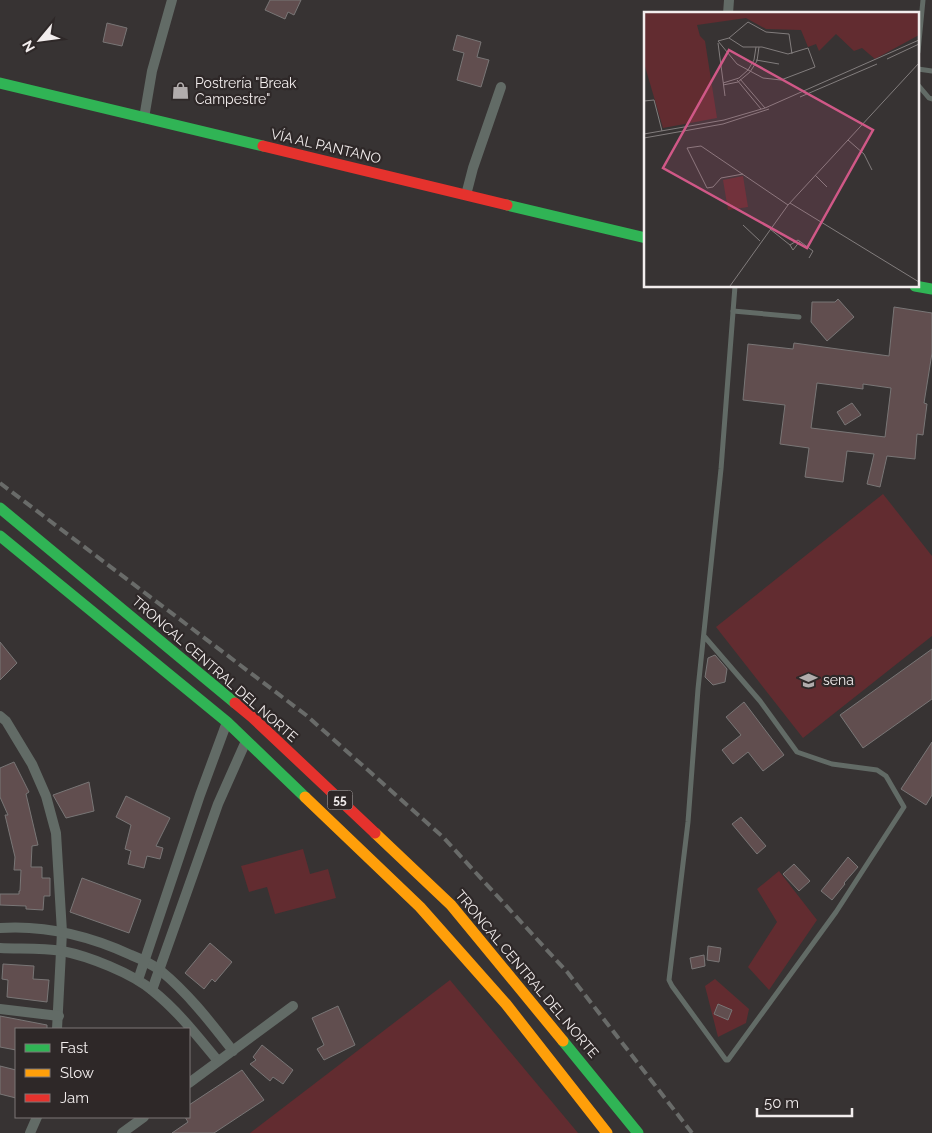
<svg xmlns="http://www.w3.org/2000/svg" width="932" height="1133" font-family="Raleway,sans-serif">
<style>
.green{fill:#622c30}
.building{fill:#614e4f;stroke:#797676;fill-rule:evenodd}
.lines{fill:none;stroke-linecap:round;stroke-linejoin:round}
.lane{stroke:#626b66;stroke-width:5}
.street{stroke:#626b66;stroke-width:10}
.fast{stroke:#30b455;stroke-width:11}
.slow{stroke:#ff9f0a;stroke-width:11}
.jam{stroke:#e5322d;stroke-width:11}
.rail{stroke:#696b69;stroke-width:4;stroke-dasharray:10 5;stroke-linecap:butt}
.labels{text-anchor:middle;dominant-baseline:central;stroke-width:4.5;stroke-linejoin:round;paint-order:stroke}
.shield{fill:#2e2828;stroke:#b7b2b2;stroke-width:1}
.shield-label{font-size:12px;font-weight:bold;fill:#f2eded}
.poi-label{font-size:14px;fill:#f2eded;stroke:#2e2828;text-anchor:start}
.street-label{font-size:14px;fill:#f2eded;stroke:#2e2828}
.inset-road{fill:none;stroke:#827d7d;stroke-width:1}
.view{fill:#d05887;fill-opacity:0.15;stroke:#d05887;stroke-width:2.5}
.inset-edge{fill:none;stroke:#f2eded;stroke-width:2.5}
</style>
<rect width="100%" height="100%" fill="#373333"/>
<!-- green -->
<g class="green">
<path d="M883,494L932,556V636L803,738L716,627Z"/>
<path d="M303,849L310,874L328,869L336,898L275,914L267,887L249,892L241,866Z"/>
<path d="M779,871L817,920L769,990L748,967L777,922L757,889Z"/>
<path d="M715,979L749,1009L746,1023L718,1037L705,986Z"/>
<path d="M450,980L578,1133H250Z"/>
</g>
<!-- building -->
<g class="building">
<path d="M270,0H301L294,15L288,12L285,19L265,10Z"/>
<path d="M107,23L127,28L122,46L103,42Z"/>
<path d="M457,35L481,42L477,57L489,60L481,87L457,80L464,53L453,50Z"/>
<path d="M838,299L854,317L827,341L811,322L812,302H835Z"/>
<path d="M894,307L932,313V353L924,403L927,404L923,435L917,434L915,459L887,456L880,487L867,484L874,454L847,451L843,482L805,477L809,448L780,444L785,405L743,400L748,344L793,349L794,343L889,356ZM817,383L863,389V384L891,388L885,437L811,428Z"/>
<path d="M852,403L861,415L845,425L837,412Z"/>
<path d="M0,642L17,663L0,680Z"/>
<path d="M932,649V699L863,748L840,715Z"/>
<path d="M715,655L727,669L725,682L713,685L705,677L708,658Z"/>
<path d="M744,702L784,755L763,771L748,752L733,764L722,750L741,735L726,717Z"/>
<path d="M932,742V795L926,805L901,789Z"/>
<path d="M14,762L29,792L26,794L38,845L32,846L31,867H42V878H50V896H44L43,910L26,909V906L0,905V894H19V891H20L21,870H14L15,857L5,815H8L0,797V768Z"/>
<path d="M89,782L94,811L66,818L53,795Z"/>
<path d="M126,796L170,818L156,846L163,848L160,859L147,856L144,868L128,864L131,851L125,849L131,825L116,817Z"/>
<path d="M741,817L766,846L757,854L732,824Z"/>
<path d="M848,857L858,867L844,883L845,884L832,900L821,891Z"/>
<path d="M794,864L810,881L799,891L783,874Z"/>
<path d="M82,878L141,900L129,933L70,912Z"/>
<path d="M210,943L232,962L215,982L212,979L204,989L185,973Z"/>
<path d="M708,946L721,948L719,962L707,960Z"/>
<path d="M704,955L705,966L692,969L690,958Z"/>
<path d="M3,964L34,966L33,979L49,980L47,1002L7,997L8,980L2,979Z"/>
<path d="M718,1004L732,1010L728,1020L714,1014Z"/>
<path d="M338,1006L355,1045L324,1060L317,1049L324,1045L312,1018Z"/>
<path d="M0,1016L47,1025V1029H16V1050L0,1047Z"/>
<path d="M262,1045L293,1070L283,1084L273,1077L270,1081L250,1064L256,1060L253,1057Z"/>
<path d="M0,1066L16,1070V1098L0,1094Z"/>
<path d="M242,1070L264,1100L214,1133H172L188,1122L185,1117H189V1105Z"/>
</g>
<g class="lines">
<!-- lane -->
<g class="lane">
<path d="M918,52L923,0"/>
<path d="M918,69L932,71"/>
<path d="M918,85L929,98L932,99"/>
<path d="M733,311L799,317"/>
<path d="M704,636L760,701L797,752L832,764L877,770L886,776L904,807L836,912L728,1060H726L672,986L669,980L688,822L698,689L721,469L735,286"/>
</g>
<!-- street -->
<g class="street">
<path d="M728,14L729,0"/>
<path d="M144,118L152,71L172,0"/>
<path d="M466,195L473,168L501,87"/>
<path d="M0,716L6,721L32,764L46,796L56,833L62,932L57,1029"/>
<path d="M0,928C45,925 90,936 131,955C141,959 152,964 161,971C189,994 211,1023 233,1051"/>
<path d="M0,948C20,949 42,948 62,951C88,956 132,973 153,991C178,1011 198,1037 218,1061"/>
<path d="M138,980L200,795L227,722"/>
<path d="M152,990L218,804L246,741"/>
<path d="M0,1009L59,1016"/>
<path d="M189,1083L293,1006"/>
<path d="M30,1133L37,1117"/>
<path d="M122,1133L144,1117"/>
</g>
<!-- fast -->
<g class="fast">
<path d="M0,83L263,146"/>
<path d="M507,205L646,238"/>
<path d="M915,286L932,289"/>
<path d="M0,508L235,703"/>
<path d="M0,536L227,722L305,797"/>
<path d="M563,1041L638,1133"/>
</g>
<!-- slow -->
<g class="slow">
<path d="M305,797L420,907L506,1004L607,1133"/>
<path d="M375,833L451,905L563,1041"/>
</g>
<!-- jam -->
<g class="jam">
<path d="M263,146L507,205"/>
<path d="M235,703L252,717L375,833"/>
</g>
<!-- rail -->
<path class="rail" d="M0,483L306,715L443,837L568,973L692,1133"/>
</g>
<!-- icons -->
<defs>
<symbol id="shop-bare" viewBox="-9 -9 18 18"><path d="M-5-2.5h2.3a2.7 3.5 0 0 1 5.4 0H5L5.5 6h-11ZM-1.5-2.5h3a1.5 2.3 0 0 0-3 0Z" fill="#b1acac" stroke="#2e2828" stroke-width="2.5" paint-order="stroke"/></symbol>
<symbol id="university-bare" viewBox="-9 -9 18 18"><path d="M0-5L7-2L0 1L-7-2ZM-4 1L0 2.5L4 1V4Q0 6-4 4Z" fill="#b1acac" stroke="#2e2828" stroke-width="2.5" paint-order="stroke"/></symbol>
</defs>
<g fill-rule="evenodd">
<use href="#shop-bare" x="168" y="78" width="25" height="25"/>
<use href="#university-bare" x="796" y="668" width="25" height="25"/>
</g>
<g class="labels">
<!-- shield labels -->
<rect class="shield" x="327.5" y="790.5" width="25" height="19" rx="4"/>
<g class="shield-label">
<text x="340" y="800">55</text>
</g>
<!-- poi labels -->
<g class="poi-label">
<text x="195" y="83">Postrería "Break<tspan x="195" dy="16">Campestre"</tspan></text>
<text x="823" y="680">sena</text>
</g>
<!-- street labels -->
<g class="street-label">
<text transform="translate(326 146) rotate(13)">VÍA AL PANTANO</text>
<text transform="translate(215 669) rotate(41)">TRONCAL CENTRAL DEL NORTE</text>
<text transform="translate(527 974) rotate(50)">TRONCAL CENTRAL DEL NORTE</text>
</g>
</g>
<!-- overview -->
<g transform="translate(644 12)">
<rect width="275" height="275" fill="#373333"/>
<path d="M0,1H275V23L231,47L218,36L210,39L192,22L175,39L172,32L164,35L157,18L122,17L102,6L53,13L56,24L61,29L73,106L19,116L0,51ZM99,164L104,195L84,198L79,168Z" fill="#622c30"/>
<path class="inset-road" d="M74,29L93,52L119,66L137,68L171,55L164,36L144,42L118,35H99L85,26M74,29L85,26L104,10L122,20L145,22L148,42M74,31L81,84M243,47L275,32M112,48L135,52M96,67L121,96M93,68L117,97M79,71L95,66L104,58L110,48L112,35M79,73L94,70L106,60L113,49L115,35M156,85L233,52M0,89L10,88L18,119M0,122L80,108L121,96L275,28M0,126L79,112L125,97M204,128L220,142L228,158M99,162L77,166L69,175L63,176L43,136L57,134L144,193M171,163L183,175M146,191L275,270M99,213L116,229M126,217L146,233L154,228L169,239L165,246M146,233L149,238L156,229M86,274L144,193L275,51"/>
<path class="view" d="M85,38L229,118L163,236L19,156Z"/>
<rect width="275" height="275" class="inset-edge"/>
</g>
<!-- legend -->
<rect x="15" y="1028" width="175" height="90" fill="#2e2828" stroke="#7c7777"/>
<rect x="25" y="1044" width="25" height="8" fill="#30b455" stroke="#7c7777"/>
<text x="60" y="1053" font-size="15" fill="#f2eded">Fast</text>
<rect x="25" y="1069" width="25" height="8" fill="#ff9f0a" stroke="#7c7777"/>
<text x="60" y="1078" font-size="15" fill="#f2eded">Slow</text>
<rect x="25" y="1094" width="25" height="8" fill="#e5322d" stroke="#7c7777"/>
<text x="60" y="1103" font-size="15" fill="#f2eded">Jam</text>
<!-- north arrow -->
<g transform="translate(40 40) rotate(241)" stroke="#2e2828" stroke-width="4" paint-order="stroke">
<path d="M0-4L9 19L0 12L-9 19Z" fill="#f2eded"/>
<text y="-8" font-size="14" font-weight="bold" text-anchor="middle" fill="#f2eded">N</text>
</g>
<!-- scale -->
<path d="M757 1108v8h95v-8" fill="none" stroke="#f2eded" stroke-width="2.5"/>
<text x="764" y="1108" font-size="15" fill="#f2eded" stroke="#2e2828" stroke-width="4" paint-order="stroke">50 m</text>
</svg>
